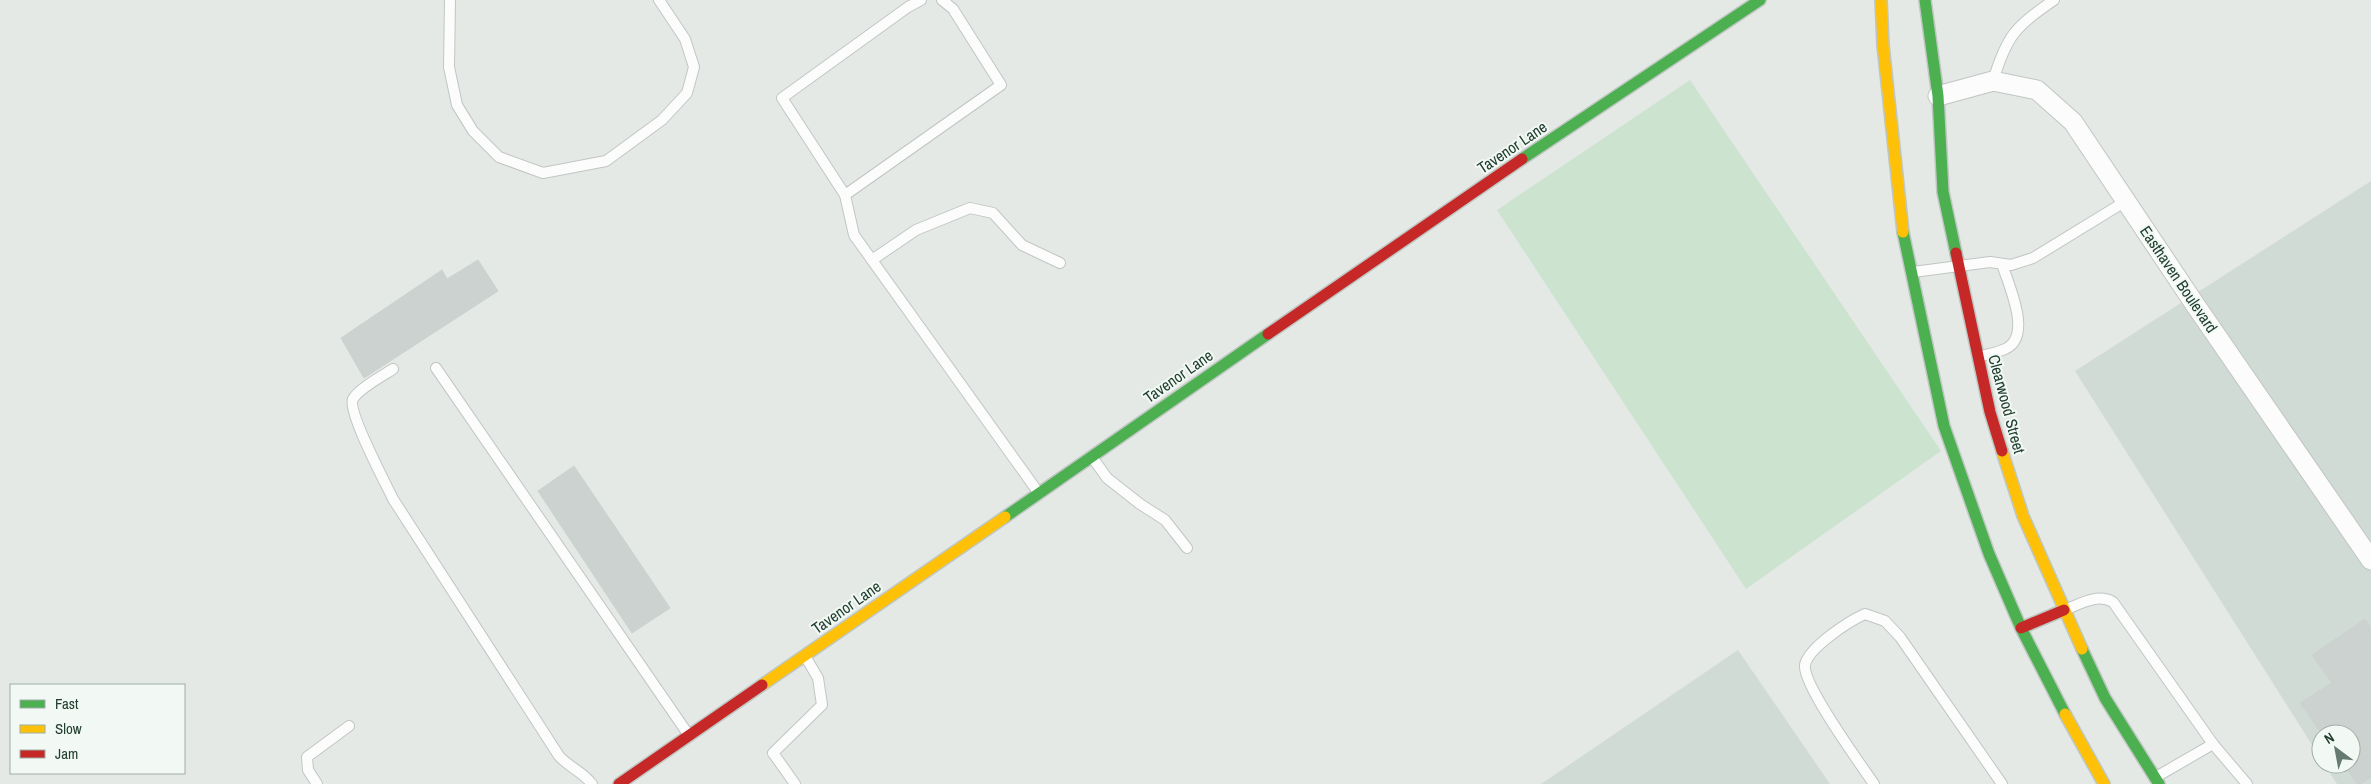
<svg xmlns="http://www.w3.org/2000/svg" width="2371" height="784" font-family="'Archivo Narrow',sans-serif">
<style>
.built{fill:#d1dbd5}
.green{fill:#cce3cf}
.building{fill:#ccd2cf;stroke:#ccd2cf}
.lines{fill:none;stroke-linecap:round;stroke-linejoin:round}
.lane-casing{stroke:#c1c6c3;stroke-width:12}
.street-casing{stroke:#c1c6c3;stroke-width:21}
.fast-casing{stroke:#bfc7c3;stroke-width:14}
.slow-casing{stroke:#bfc7c3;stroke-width:14}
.jam-casing{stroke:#bfc7c3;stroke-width:14}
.lane{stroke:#fbfcfb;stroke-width:10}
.street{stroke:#fbfcfb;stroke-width:19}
.fast{stroke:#4caf50;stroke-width:11}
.slow{stroke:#ffc107;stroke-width:11}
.jam{stroke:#c62828;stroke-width:11}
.labels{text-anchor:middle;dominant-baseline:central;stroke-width:4;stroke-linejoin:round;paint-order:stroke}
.street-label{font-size:16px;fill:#213e30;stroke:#f2f9f4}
</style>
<rect width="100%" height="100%" fill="#e4e9e6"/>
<!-- built -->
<g class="built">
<path d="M2371,181V784H2337L2324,764H2351V734H2321V759L2075,371Z"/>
<path d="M1738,650L1830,784H1541Z"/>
</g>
<!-- green -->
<path class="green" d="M1690,80L1941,451L1746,589L1497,210Z"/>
<!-- building -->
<g class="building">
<path d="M478,260L498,291L364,378L341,338L442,270L447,279Z"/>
<path d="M574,466L670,608L632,633L538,491Z"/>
<path d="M2365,619L2371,628V777L2361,784H2357L2343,764H2351V734H2322L2300,703L2332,683L2312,655Z"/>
</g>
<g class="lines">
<defs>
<g id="lane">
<path d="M450,0L449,67L457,105L473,131L499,157L543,173L606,161L662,120L687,93L694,67L685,39L659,0"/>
<path d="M921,0L908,7L782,98L845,195L854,235L1038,492"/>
<path d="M1993,81C2007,35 2015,27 2054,0"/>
<path d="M845,195L1001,85L953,9L942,0"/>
<path d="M872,260L916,230L970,208L993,213L1022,245L1060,263"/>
<path d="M1913,272L1990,262L2011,265L2033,258L2126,201"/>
<path d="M1978,357C1987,354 1997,353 2005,349C2033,337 2009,286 2002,264"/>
<path d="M436,368L688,734"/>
<path d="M393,369C384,375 358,389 353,399C347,411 386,484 393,499L559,756C569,767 583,772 592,784"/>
<path d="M1092,457L1107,478L1140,504L1165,520L1187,548"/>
<path d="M2065,610C2080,604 2097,593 2113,602L2213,744L2247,784"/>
<path d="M2156,777L2213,744"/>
<path d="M317,784L308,770L307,757L349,726"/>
<path d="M795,784L773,753L822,705L818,678L805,656"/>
<path d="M1874,784C1861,765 1802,684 1805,665C1808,648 1849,621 1865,614L1885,621L1900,637L2002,784"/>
</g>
<path id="street" d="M1938,96L1993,81L2037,90L2073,122L2196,306L2371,560"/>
<g id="fast">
<path d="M1925,0L1938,96L1943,192L1956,253"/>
<path d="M1522,159L1760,0"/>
<path d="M1903,232L1944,426L1989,554L2021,628L2065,714"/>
<path d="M1005,517L1268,334"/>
<path d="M2082,649L2105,698L2159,784"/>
</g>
<g id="slow">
<path d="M1881,0L1883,45L1903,232"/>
<path d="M2002,451L2023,516L2082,649"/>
<path d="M762,685L1005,517"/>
<path d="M2065,714L2104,784"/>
</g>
<g id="jam">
<path d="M1956,253L1990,412L2002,451"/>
<path d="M1268,334L1522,159"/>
<path d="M2021,628L2064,610"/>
<path d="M619,784L762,685"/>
</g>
</defs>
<!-- lane casing -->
<use href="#lane" class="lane-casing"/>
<!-- street casing -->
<use href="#street" class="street-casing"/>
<!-- fast casing -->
<use href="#fast" class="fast-casing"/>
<!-- slow casing -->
<use href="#slow" class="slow-casing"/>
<!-- jam casing -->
<use href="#jam" class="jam-casing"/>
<!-- lane -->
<use href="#lane" class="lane"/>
<!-- street -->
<use href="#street" class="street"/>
<!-- fast -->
<use href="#fast" class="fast"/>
<!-- slow -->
<use href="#slow" class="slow"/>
<!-- jam -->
<use href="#jam" class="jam"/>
</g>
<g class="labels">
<!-- street labels -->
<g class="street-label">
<text transform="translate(1512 147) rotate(-34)">Tavenor Lane</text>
<text transform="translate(2179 279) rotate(56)">Easthaven Boulevard</text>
<text transform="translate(1178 376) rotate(-35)">Tavenor Lane</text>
<text transform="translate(2007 404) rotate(75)">Clearwood Street</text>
<text transform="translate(846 607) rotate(-35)">Tavenor Lane</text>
</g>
</g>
<!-- legend -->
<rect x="10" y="684" width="175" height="90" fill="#f2f9f4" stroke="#9eaea6"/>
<rect x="20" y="700" width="25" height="8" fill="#4caf50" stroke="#9eaea6"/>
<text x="55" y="709" font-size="15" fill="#213e30">Fast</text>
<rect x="20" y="725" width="25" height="8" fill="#ffc107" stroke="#9eaea6"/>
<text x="55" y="734" font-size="15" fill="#213e30">Slow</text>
<rect x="20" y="750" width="25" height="8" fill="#c62828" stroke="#9eaea6"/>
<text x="55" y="759" font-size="15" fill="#213e30">Jam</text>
<!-- north arrow -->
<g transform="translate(2336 749) rotate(328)"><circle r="24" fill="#f2f9f4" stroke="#9eaea6"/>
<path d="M0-4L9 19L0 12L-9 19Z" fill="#657a70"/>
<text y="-8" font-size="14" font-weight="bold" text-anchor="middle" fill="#213e30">N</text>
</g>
</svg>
